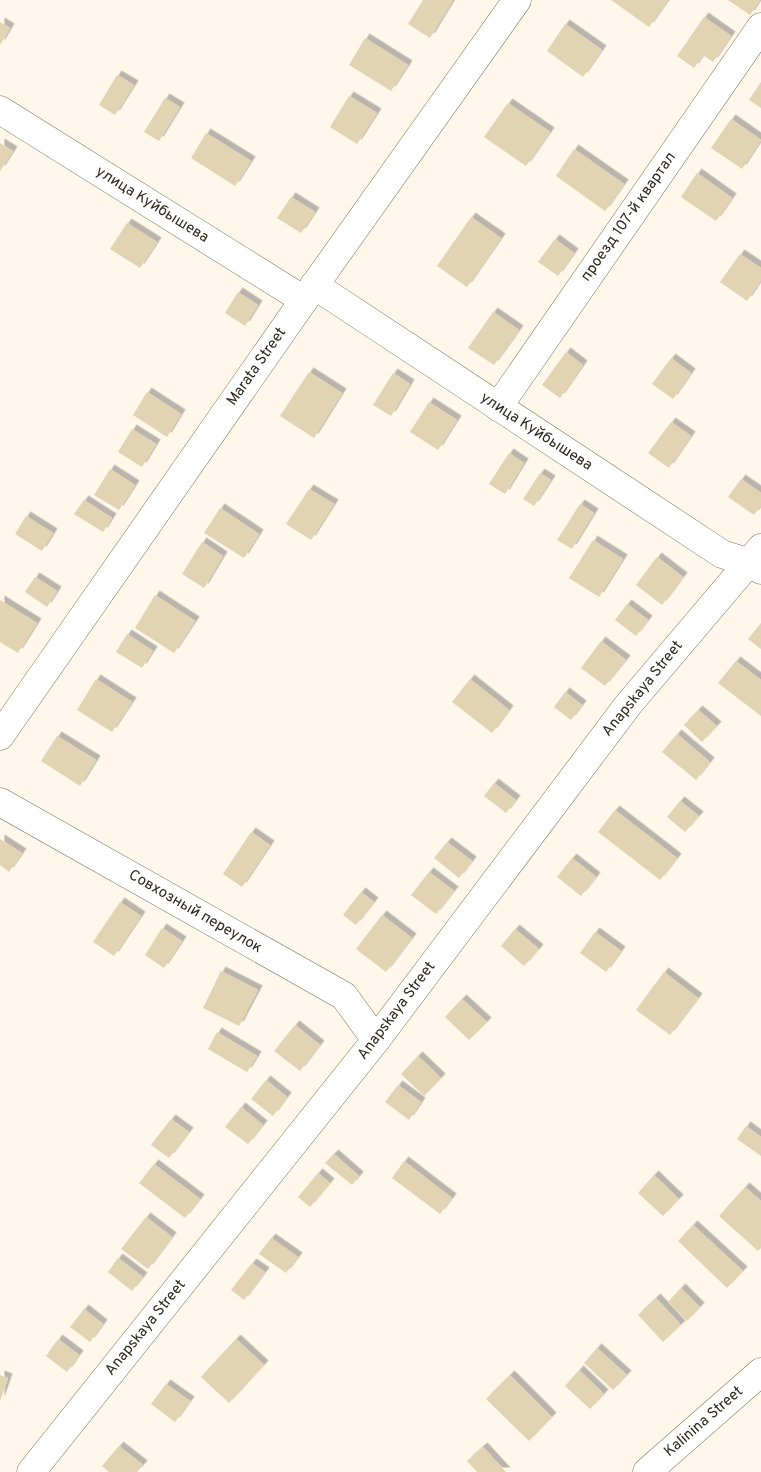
<svg xmlns="http://www.w3.org/2000/svg" width="761" height="1472" font-family="Overpass,sans-serif">
<style>
.building{fill:#e2d3b3;filter:url(#shadow)}
.lines{fill:none;stroke-linecap:round;stroke-linejoin:round}
.minor-casing{stroke:#827457;stroke-width:29}
.major-casing{stroke:#827457;stroke-width:29}
.minor{stroke:#fff;stroke-width:28}
.major{stroke:#fff;stroke-width:28}
.labels{text-anchor:middle;dominant-baseline:central;stroke-width:4;stroke-linejoin:round;paint-order:stroke}
.street-label{font-size:15px;fill:#2e281c;stroke:#fff}
</style>
<defs>
<filter id="shadow"><feDropShadow dx="4.5" dy="-4.5" stdDeviation="0" flood-color="#0004"/></filter>
</defs>
<rect width="100%" height="100%" fill="#fef7ea"/>
<!-- building -->
<g class="building">
<path d="M423,0H453L430,38L408,24Z"/>
<path d="M611,0H668L649,27Z"/>
<path d="M728,0H760L750,15Z"/>
<path d="M704,17L731,36L713,62L703,55L694,68L677,56Z"/>
<path d="M0,22L10,28L0,45Z"/>
<path d="M565,24L602,50L583,77L547,51Z"/>
<path d="M365,38L408,65L391,91L349,65Z"/>
<path d="M117,75L134,85L115,115L99,105Z"/>
<path d="M761,82V108L749,100Z"/>
<path d="M349,96L377,113L357,144L330,127Z"/>
<path d="M165,98L180,107L159,141L144,132Z"/>
<path d="M508,103L550,132L526,166L484,137Z"/>
<path d="M731,119L761,140L742,169L711,148Z"/>
<path d="M206,133L251,161L235,186L191,158Z"/>
<path d="M0,143L13,151L0,171Z"/>
<path d="M574,149L624,184L605,211L556,176Z"/>
<path d="M697,173L732,198L716,221L681,197Z"/>
<path d="M291,197L315,212L301,233L277,218Z"/>
<path d="M471,217L501,238L467,287L437,266Z"/>
<path d="M127,223L157,242L140,268L110,249Z"/>
<path d="M555,239L574,253L558,276L538,262Z"/>
<path d="M740,254L761,268V280L747,301L720,282Z"/>
<path d="M238,292L258,305L245,326L225,313Z"/>
<path d="M493,312L519,330L494,365L468,348Z"/>
<path d="M566,352L583,365L560,398L542,385Z"/>
<path d="M671,358L691,373L673,399L652,384Z"/>
<path d="M309,372L342,393L314,438L280,416Z"/>
<path d="M393,373L410,384L391,416L373,405Z"/>
<path d="M147,392L181,414L167,437L133,415Z"/>
<path d="M429,402L457,420L438,450L410,432Z"/>
<path d="M671,422L691,436L669,468L648,453Z"/>
<path d="M132,429L156,444L142,467L118,452Z"/>
<path d="M509,453L524,463L505,494L489,484Z"/>
<path d="M110,469L135,485L119,510L94,495Z"/>
<path d="M540,473L551,480L534,506L523,499Z"/>
<path d="M741,479L761,493V505L754,515L728,497Z"/>
<path d="M309,489L334,504L311,540L286,524Z"/>
<path d="M84,500L112,518L103,532L74,514Z"/>
<path d="M580,504L594,513L572,549L557,540Z"/>
<path d="M220,508L259,534L244,558L204,533Z"/>
<path d="M26,516L53,533L42,551L15,534Z"/>
<path d="M593,540L623,559L599,597L569,578Z"/>
<path d="M202,542L223,556L204,588L182,574Z"/>
<path d="M657,557L683,577L662,605L636,585Z"/>
<path d="M35,577L57,591L47,607L25,592Z"/>
<path d="M155,595L195,621L174,653L135,628Z"/>
<path d="M0,600L37,623L18,653L0,642Z"/>
<path d="M627,604L648,620L636,636L615,620Z"/>
<path d="M761,623V649L748,639Z"/>
<path d="M127,634L153,651L142,668L116,652Z"/>
<path d="M601,641L626,660L605,686L581,668Z"/>
<path d="M736,661L761,680V716L718,683Z"/>
<path d="M96,679L132,702L112,732L77,710Z"/>
<path d="M470,679L509,710L492,733L452,702Z"/>
<path d="M565,692L582,705L571,720L554,707Z"/>
<path d="M698,710L717,726L702,742L684,725Z"/>
<path d="M677,734L710,762L696,780L662,752Z"/>
<path d="M57,736L96,760L80,786L41,761Z"/>
<path d="M494,783L516,800L506,813L484,796Z"/>
<path d="M680,801L699,816L685,832L667,817Z"/>
<path d="M615,810L677,858L660,880L598,832Z"/>
<path d="M251,832L270,845L242,887L223,874Z"/>
<path d="M0,839L22,853L9,872L0,865Z"/>
<path d="M447,842L472,861L459,878L434,858Z"/>
<path d="M572,858L596,877L581,896L557,877Z"/>
<path d="M429,872L454,891L436,914L411,895Z"/>
<path d="M361,892L374,902L356,925L343,915Z"/>
<path d="M120,902L141,916L114,956L93,942Z"/>
<path d="M382,915L412,938L386,972L356,949Z"/>
<path d="M162,928L182,941L164,968L145,955Z"/>
<path d="M515,929L539,949L524,966L501,946Z"/>
<path d="M595,932L621,951L606,972L580,953Z"/>
<path d="M221,971L258,990L239,1026L203,1008Z"/>
<path d="M664,972L698,998L670,1035L636,1010Z"/>
<path d="M462,999L487,1022L469,1040L445,1017Z"/>
<path d="M295,1025L320,1045L300,1071L274,1051Z"/>
<path d="M217,1032L257,1056L247,1072L208,1049Z"/>
<path d="M418,1056L441,1078L424,1096L401,1074Z"/>
<path d="M266,1080L287,1097L273,1116L251,1099Z"/>
<path d="M398,1085L421,1102L409,1120L385,1102Z"/>
<path d="M241,1107L263,1125L248,1144L225,1127Z"/>
<path d="M171,1119L189,1132L169,1158L151,1145Z"/>
<path d="M746,1126L761,1137V1156L737,1139Z"/>
<path d="M334,1154L359,1176L352,1185L325,1163Z"/>
<path d="M404,1161L452,1198L440,1214L392,1178Z"/>
<path d="M154,1164L200,1199L185,1218L139,1183Z"/>
<path d="M318,1173L330,1183L310,1207L298,1197Z"/>
<path d="M654,1175L679,1199L663,1216L638,1193Z"/>
<path d="M745,1187L761,1201V1248L758,1251L719,1216Z"/>
<path d="M146,1217L172,1237L148,1269L121,1249Z"/>
<path d="M693,1225L743,1271L727,1288L678,1241Z"/>
<path d="M271,1238L298,1257L286,1273L259,1254Z"/>
<path d="M118,1258L143,1277L132,1291L108,1272Z"/>
<path d="M252,1263L265,1272L244,1300L231,1290Z"/>
<path d="M681,1288L700,1307L687,1321L668,1302Z"/>
<path d="M656,1298L681,1325L663,1342L638,1315Z"/>
<path d="M84,1309L103,1324L90,1342L70,1327Z"/>
<path d="M58,1339L79,1355L67,1372L46,1356Z"/>
<path d="M236,1339L264,1365L229,1403L201,1377Z"/>
<path d="M597,1348L627,1375L613,1390L584,1363Z"/>
<path d="M579,1370L604,1394L590,1409L565,1386Z"/>
<path d="M0,1375L8,1378L0,1401Z"/>
<path d="M510,1375L552,1417L529,1441L486,1399Z"/>
<path d="M166,1384L190,1401L175,1422L151,1404Z"/>
<path d="M119,1446L143,1465L137,1472H109L102,1466Z"/>
<path d="M483,1447L506,1472H477L467,1461Z"/>
</g>
<g class="lines">
<defs>
<g id="minor">
<path d="M0,110L304,300"/>
<path d="M314,285L722,554L750,563L761,570"/>
<path d="M498,407L761,27"/>
<path d="M0,736L304,300L517,0"/>
<path d="M0,802L344,996L376,1040"/>
<path d="M31,1472L376,1040L628,705L761,548"/>
</g>
<path id="major" d="M647,1472L761,1372"/>
</defs>
<!-- minor casing -->
<use href="#minor" class="minor-casing"/>
<!-- major casing -->
<use href="#major" class="major-casing"/>
<!-- minor -->
<use href="#minor" class="minor"/>
<!-- major -->
<use href="#major" class="major"/>
</g>
<g class="labels">
<!-- street labels -->
<g class="street-label">
<text transform="translate(152 205) rotate(32)">улица Куйбышева</text>
<text transform="translate(629 217) rotate(-55)">проезд 107-й квартал</text>
<text transform="translate(257 367) rotate(-55)">Marata Street</text>
<text transform="translate(536 432) rotate(33)">улица Куйбышева</text>
<text transform="translate(643 689) rotate(-51)">Anapskaya Street</text>
<text transform="translate(195 912) rotate(30)">Совхозный переулок</text>
<text transform="translate(397 1011) rotate(-53)">Anapskaya Street</text>
<text transform="translate(146 1328) rotate(-51)">Anapskaya Street</text>
<text transform="translate(704 1422) rotate(-41)">Kalinina Street</text>
</g>
</g>
</svg>
